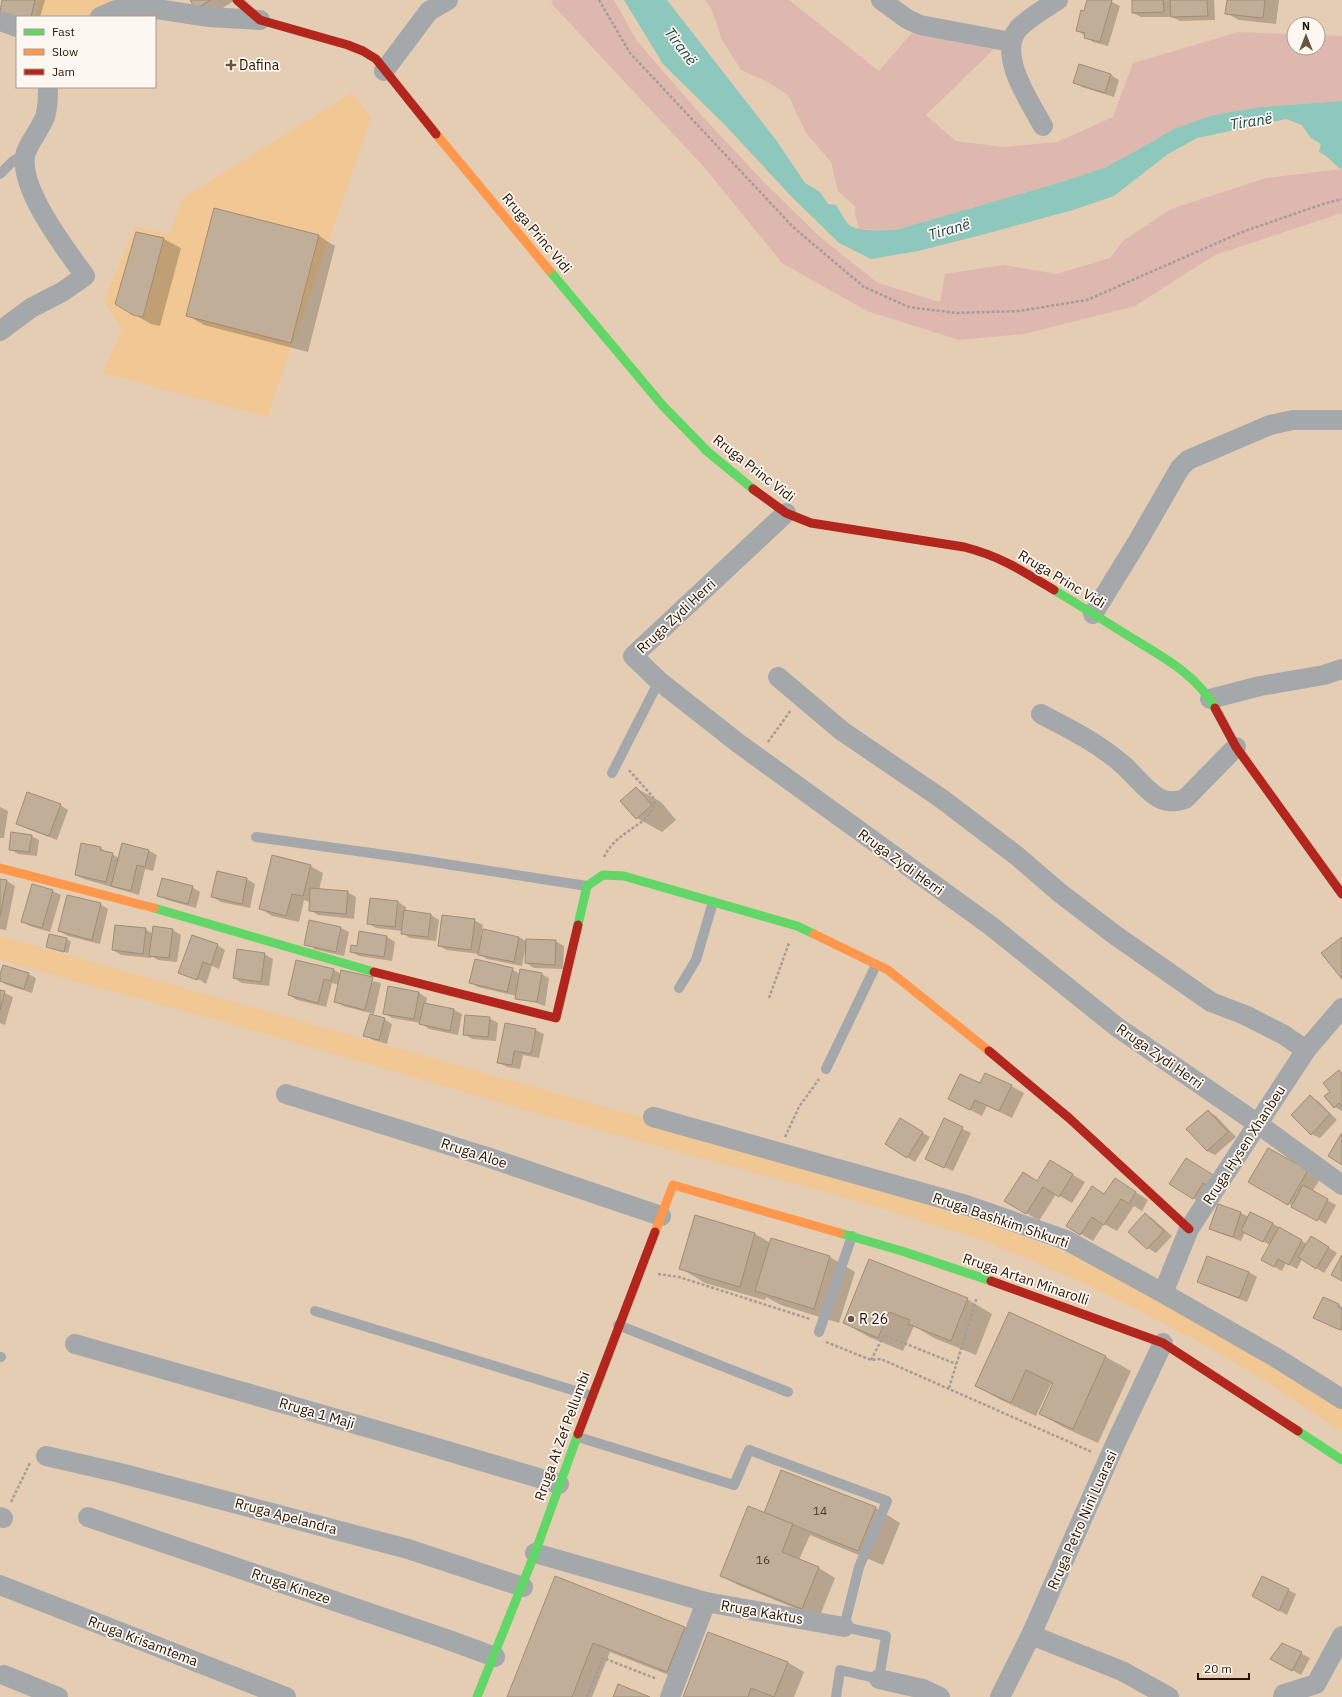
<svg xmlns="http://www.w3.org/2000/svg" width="1342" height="1697" font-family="'IBM Plex Sans',sans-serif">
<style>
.built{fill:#f1c793}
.green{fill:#deb8af}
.water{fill:#8ec7bc}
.shadow{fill:#0003}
.building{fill:#c1ae98;stroke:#a18d74}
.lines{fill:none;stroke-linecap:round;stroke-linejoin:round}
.path{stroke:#a39e99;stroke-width:2.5;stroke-dasharray:3 2;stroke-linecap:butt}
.lane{stroke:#a5a8aa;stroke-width:10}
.street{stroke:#a5a8aa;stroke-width:20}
.fast{stroke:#63d668;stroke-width:9}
.slow{stroke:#ff974d;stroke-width:9}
.jam{stroke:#b3261e;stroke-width:9}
.poi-dot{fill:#69553e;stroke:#fdf7f1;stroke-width:1.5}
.labels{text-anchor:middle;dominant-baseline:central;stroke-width:3.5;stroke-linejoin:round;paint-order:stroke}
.number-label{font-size:12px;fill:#4e3a26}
.poi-label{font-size:14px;fill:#271400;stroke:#fdf7f1;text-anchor:start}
.street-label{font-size:14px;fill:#271400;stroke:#fdf7f1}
.water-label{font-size:15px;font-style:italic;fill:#1c4645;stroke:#fdf7f1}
</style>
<rect width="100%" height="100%" fill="#e4cdb2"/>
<!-- built -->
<g class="built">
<path d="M40,0H119L86,17H36Z"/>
<path d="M352,93L371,118L267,417L103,373L122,330L104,301L135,227L170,234L182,199Z"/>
<path d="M0,936L643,1118L983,1220L1086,1261L1160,1296L1342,1406V1432L1267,1382L1211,1348L1151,1317L1079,1281L1028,1259L970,1236L865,1203L526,1110L235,1025L0,960Z"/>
</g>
<!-- green -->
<g class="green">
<path d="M553,0H614L637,41L702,116L765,183L820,237L878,283L940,302L945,274L1004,265L1056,274L1110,258L1123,241L1171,209L1266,178L1342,169V213L1215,255L1135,306L1024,334L959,340L867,311L782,263L704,167L551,3Z"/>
<path d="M705,0H789L879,71L915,29L997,46L926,115L956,141L1003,147L1057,142L1113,117L1133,63L1239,32L1294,34V48H1318V35L1342,36V101L1261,107L1213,115L1104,168L1058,183L899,229L876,230L859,229L855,215V206L838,191L831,162L806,133L788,95L768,82L741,70L722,40L712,10Z"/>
</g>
<!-- water -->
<path class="water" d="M624,0H667L776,140L805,183L820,192L828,204L836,205C840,211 844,219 848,224C857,233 887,230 899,229L1058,183L1104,168L1136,151L1174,129L1213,115L1261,107L1342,101V169L1339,168L1326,156L1319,152L1321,144L1310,137L1302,125L1286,119L1197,138L1168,154L1114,196L1073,210L985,234L918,251L871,259L839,243L790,195L724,124L663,64Z"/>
<!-- shadow -->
<g class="shadow">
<path d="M3,0H45L40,17H17L0,12Z"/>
<path d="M191,0H233L234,1L209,16Z"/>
<path d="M1088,0H1108L1120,6L1108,46L1093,42L1077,30Z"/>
<path d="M1133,0H1214L1215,20L1180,21L1172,17H1141L1133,13Z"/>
<path d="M1228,0H1279L1276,24L1239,20L1226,13Z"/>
<path d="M1080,65L1111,75L1119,80L1114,97L1082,87L1074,82Z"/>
<path d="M137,233L164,239L181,248L160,326L151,324L116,304Z"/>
<path d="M319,236L335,246L308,352L204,325L187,315Z"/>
<path d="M636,788L661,802L676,820L662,832L637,818Z"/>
<path d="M60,805L68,810L57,840L25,828L17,823Z"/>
<path d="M0,807L8,811L4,838H0Z"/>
<path d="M31,836L39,840L37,856L18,854L10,849Z"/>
<path d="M100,848L119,858L149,851L157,855L153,871L145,869L139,895L84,879L76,875Z"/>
<path d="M310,866L323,873L319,890L347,892L356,897L354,919L318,915L310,910V902L304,900L299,922L272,916L260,908Z"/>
<path d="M218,873L247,879L255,884L250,908L221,902L213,897Z"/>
<path d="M0,880L7,881L15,886L6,930L0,929Z"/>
<path d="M192,887L200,892L196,908L167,900L159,896Z"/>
<path d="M52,891L61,895L50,932L30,926L22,921Z"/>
<path d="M371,899L398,902L406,907V911L431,915L439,920L436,941L410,938L402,933V931L376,928L368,923Z"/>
<path d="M100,904L108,909L100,944L68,936L59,931Z"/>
<path d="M474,920L483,925L481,936L519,937L527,942L555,941L564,946L563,969L534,968L526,963V950H525L522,966L487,959L479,954L447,950L439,946Z"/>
<path d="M154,927L173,930L181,935L177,962L158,960L151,956V958L121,955L113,950L145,929L153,934Z"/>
<path d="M341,928L349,932L344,956L313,949Z"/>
<path d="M360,933L387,937L395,942L392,961L359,956L351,952L358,947Z"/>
<path d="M50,935L71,941L68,953L47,947Z"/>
<path d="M217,945L225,950L219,969L212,966L206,984L202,982V981L187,975V977L180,973Z"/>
<path d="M264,954L273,959L269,986L242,983L234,978Z"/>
<path d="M512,969L520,974H541L549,978L545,1006L517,996L478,987L470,982Z"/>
<path d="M334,970L341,974L381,983L374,1014L343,1006L335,1001L339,985L332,983L326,1007L297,1000L289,995Z"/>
<path d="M28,974L36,978L32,993L7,985L0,981V978Z"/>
<path d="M0,991L13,997L5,1025L0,1023Z"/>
<path d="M419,993L427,998L426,1004L454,1010L462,1014L458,1035L429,1029L421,1023L392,1018L384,1013Z"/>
<path d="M489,1018L498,1023L496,1041L472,1039L464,1034Z"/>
<path d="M384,1019L392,1024L387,1044L373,1040L365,1035Z"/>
<path d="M535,1030L544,1034L539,1058L523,1055L520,1069L507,1067L498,1062Z"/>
<path d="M1339,1071L1342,1073V1111L1335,1107L1331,1092Z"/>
<path d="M981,1084L1011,1086L1024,1093L1012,1118L987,1106L982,1116L949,1099Z"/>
<path d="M1310,1097L1318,1101L1337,1120L1320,1138L1311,1134Z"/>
<path d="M1208,1111L1216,1116L1236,1137L1215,1155L1207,1151Z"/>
<path d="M901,1120L930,1137L915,1162L886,1144Z"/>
<path d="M944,1120L971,1133L953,1171L935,1163Z"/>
<path d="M1268,1149L1320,1179L1312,1192L1336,1205L1326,1224L1249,1182Z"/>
<path d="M1186,1159L1225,1184L1201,1203L1193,1198Z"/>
<path d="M1063,1169L1085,1182L1072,1203L1056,1194L1039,1221L1006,1200Z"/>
<path d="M1115,1179L1148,1200L1142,1211L1134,1206L1117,1231L1104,1224L1093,1241L1081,1234L1092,1187L1105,1195Z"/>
<path d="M1218,1205L1241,1213L1249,1217L1272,1223L1307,1244L1320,1242L1337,1253L1324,1273L1302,1259L1297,1269L1286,1263L1282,1271L1271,1265L1270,1245L1245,1232L1241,1241L1219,1233L1211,1229Z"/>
<path d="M1145,1214L1153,1219L1172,1236L1156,1253L1148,1248L1129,1232Z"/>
<path d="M695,1216L755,1234L771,1243L772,1239L830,1257L855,1272L839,1323L781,1305L766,1297L765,1300L705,1283L680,1268Z"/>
<path d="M869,1260L967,1299L992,1314L976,1355L934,1338L914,1326L903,1351L869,1337L844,1323Z"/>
<path d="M1249,1272L1257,1277L1247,1302L1206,1286L1198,1282Z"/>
<path d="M1339,1305L1342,1307V1331L1323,1322Z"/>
<path d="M1009,1313L1106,1357L1131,1371L1098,1443L1065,1428L1040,1414L1054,1385L1051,1384L1036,1416L1001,1400L976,1386Z"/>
<path d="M876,1508L900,1523L883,1565L810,1535L799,1560L819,1568L835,1578L819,1618L738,1585L721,1575L765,1514Z"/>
<path d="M555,1578L685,1628L701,1638L684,1681L610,1652L592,1697H508Z"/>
<path d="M1288,1590L1296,1594L1287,1615L1253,1596Z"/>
<path d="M1282,1644L1310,1658L1301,1675L1272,1658Z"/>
<path d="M787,1662L804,1672L794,1697H684Z"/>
</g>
<!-- building -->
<g class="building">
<path d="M2,0H35L31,17H18L0,12Z"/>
<path d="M190,0H211L195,9Z"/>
<path d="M1087,0H1112L1100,42L1084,38L1085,33L1076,31L1081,10L1084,11Z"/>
<path d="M1132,0H1163L1164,12L1132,13Z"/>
<path d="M1170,0H1207L1208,16L1171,17Z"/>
<path d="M1227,0H1265L1263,18L1225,14Z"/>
<path d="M1079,64L1111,74L1105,93L1073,83Z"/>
<path d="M214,208L319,235L291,343L186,316Z"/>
<path d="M136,232L164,238L143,317L133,315L115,304Z"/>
<path d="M636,787L652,805L636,819L620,801Z"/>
<path d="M27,792L61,804L49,836L16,824Z"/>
<path d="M11,832L32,835L29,852L9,850Z"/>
<path d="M81,843L101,847L100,850L113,853L106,882L75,875Z"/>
<path d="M122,843L149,850L145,867L137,865L131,891L111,886Z"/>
<path d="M272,855L311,865L303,896L292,894L286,916L259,909Z"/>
<path d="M217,871L247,878L242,904L211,897Z"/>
<path d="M162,878L193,886L188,904L157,896Z"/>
<path d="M0,879L7,880L0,916Z"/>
<path d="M32,884L53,890L42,928L21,922Z"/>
<path d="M310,888L348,891L346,914L309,911Z"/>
<path d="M67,895L101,903L92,940L58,931Z"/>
<path d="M370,898L398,901L395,927L367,924Z"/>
<path d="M404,910L431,914L428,937L401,934Z"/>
<path d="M442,915L475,919L471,950L438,946Z"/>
<path d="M309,920L341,927L336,952L304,945Z"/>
<path d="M115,925L146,928L143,954L112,950Z"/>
<path d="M153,926L173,929L169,958L149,956Z"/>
<path d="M483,929L519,937L514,962L478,955Z"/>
<path d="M359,931L387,936L384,957L350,952L351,945L357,946Z"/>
<path d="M49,934L67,938L64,952L46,947Z"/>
<path d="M192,935L218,944L211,965L203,962L197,980L178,973Z"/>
<path d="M1342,937V979L1321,953Z"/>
<path d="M526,939L556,940L555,965L525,963Z"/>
<path d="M237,949L265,953L261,982L233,978Z"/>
<path d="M475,959L513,968L507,992L469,983Z"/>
<path d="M296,960L334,969L331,981L324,979L318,1003L288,995Z"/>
<path d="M3,965L29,973L24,989L0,981V975Z"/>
<path d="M520,969L542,973L537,1002L515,999Z"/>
<path d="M341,970L373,977L365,1010L334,1002Z"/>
<path d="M388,986L419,992L414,1019L383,1014Z"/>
<path d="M0,990L5,991L0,1010Z"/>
<path d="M424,1003L454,1009L450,1031L419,1024Z"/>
<path d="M370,1014L385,1018L379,1040L363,1036Z"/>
<path d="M465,1015L490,1017L488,1037L463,1035Z"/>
<path d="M505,1023L536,1029L531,1054L514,1051L512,1065L497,1063Z"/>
<path d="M1339,1070L1342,1074V1107L1339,1103L1334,1108L1324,1096L1330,1092L1323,1083Z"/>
<path d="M985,1073L1012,1085L999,1111L975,1100L970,1110L948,1099L960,1074L980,1083Z"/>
<path d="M1310,1095L1330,1114L1311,1135L1291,1115Z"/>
<path d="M1208,1110L1228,1132L1207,1151L1186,1129Z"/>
<path d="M900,1118L923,1132L907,1158L885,1144Z"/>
<path d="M944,1118L963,1127L944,1168L925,1159Z"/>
<path d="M1341,1134H1342V1165L1328,1156Z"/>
<path d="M1268,1148L1308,1170L1288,1205L1248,1182Z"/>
<path d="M1186,1158L1218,1178L1211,1188L1203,1183L1193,1199L1169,1184Z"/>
<path d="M1050,1160L1073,1174L1059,1197L1043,1187L1026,1214L1004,1201L1023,1172L1037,1181Z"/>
<path d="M1115,1178L1136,1192L1129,1204L1121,1199L1104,1225L1092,1217L1080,1235L1066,1226L1092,1186L1104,1194Z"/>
<path d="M1303,1185L1328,1199L1317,1221L1291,1207Z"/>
<path d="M1218,1204L1241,1212L1233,1237L1209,1229Z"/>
<path d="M1250,1212L1273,1223L1263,1242L1241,1231Z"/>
<path d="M1145,1213L1164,1231L1147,1249L1128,1232Z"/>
<path d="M695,1215L755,1233L740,1287L679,1269Z"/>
<path d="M1279,1227L1302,1240L1289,1265L1278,1259L1274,1267L1261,1260Z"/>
<path d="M1311,1236L1329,1247L1316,1269L1298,1257Z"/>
<path d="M771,1238L830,1256L814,1309L755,1291Z"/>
<path d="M1342,1255V1281L1331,1275Z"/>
<path d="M1207,1256L1249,1272L1239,1298L1197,1282Z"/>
<path d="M869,1259L968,1298L951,1341L908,1324L910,1320L889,1312L878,1338L843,1323Z"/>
<path d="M1323,1297L1339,1304L1338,1307L1342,1309V1325L1340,1330L1313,1318Z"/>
<path d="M1009,1312L1106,1356L1073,1429L1039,1414L1053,1383L1026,1370L1011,1403L975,1386Z"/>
<path d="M781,1470L876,1507L858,1551L764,1513Z"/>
<path d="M748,1506L793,1524L782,1552L819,1567L802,1609L720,1576Z"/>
<path d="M555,1576L685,1627L667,1672L593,1643L572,1697H507Z"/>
<path d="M1262,1576L1289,1589L1279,1611L1252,1596Z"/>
<path d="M708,1632L788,1662L774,1697L751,1688L748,1697H683Z"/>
<path d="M1282,1643L1302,1652L1292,1671L1270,1659Z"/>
<path d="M618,1684L650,1697H613Z"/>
</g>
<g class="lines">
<!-- path -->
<g class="path">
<path d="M599,0L630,53L793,227L864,287L909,307L956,313L1019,311L1087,300L1242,232L1323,204L1342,199"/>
<path d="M768,742L791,710"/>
<path d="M604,857C613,838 631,831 646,818C650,815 652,809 655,805L653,797L628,769"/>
<path d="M769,998L789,943"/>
<path d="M785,1137L799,1107L819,1079"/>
<path d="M658,1274L679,1277L810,1319"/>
<path d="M826,1342L871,1360L881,1359L1092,1452"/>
<path d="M871,1360L884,1335L956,1364"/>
<path d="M949,1388L977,1297"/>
<path d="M11,1502L30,1463"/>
<path d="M587,1697L603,1658L657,1679"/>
</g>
<!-- lane -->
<g class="lane">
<path d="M0,174L13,161L26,153"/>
<path d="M612,773L659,681"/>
<path d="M256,837L407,858L587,886"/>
<path d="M679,988L696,960L713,902"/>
<path d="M826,1069L876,965"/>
<path d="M315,1311L592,1396"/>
<path d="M618,1325L788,1392"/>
<path d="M819,1332L852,1236"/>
<path d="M0,1357H1"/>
<path d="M578,1437L734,1485L749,1450L887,1501L859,1567L844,1627L886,1636L879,1679L840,1670L836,1697"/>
</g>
<!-- street -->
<g class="street">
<path d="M881,0L907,19L920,25L1011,42"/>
<path d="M100,17L116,10L132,7L151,8L209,17L260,20"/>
<path d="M0,21L17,27"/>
<path d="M384,71L429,11L448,0"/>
<path d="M1043,126C1030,102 997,55 1018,29C1028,18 1046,8 1058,0"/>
<path d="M0,331L31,308L62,292L85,276C66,249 16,186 26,152C31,140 40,129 45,117C48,108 48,96 48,87"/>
<path d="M786,513L633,656L659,681L738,743L991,926L1117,1027L1258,1124L1342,1185"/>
<path d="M1093,614L1138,541L1180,468L1188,460L1270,425L1293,420H1342"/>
<path d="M778,677L842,731L942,799L1017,856L1060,893L1115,935L1211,1002L1245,1015L1284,1035L1306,1050"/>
<path d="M1210,699L1260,686L1324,675L1342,669"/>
<path d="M1041,714C1070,729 1098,743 1122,764C1134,774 1146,791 1159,798C1168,803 1176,802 1185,799L1236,747"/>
<path d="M286,1094L487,1157L661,1216"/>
<path d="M653,1117L966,1205L1066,1240L1163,1293L1275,1357L1342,1399"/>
<path d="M1163,1293L1189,1229L1306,1050L1342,1008"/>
<path d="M75,1344L383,1432L559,1484"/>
<path d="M46,1456L120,1473L408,1549L523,1587"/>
<path d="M0,1517L3,1518"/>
<path d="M88,1517L446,1639L495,1657"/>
<path d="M535,1553L706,1602L844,1627"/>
<path d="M0,1585L286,1697"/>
<path d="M1031,1635L1122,1671L1169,1697"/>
<path d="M4,1675L58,1697"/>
<path d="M879,1679L923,1689L940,1697"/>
<path d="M670,1697L706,1602"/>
<path d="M1000,1697L1031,1635L1117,1440L1163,1343"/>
<path d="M1283,1697L1284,1694L1316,1684L1342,1636"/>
</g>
<!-- fast -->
<g class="fast">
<path d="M549,270L663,406L708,452L753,489"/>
<path d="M1054,590C1079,605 1103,620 1127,635C1159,655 1196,673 1215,708"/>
<path d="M154,908L374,972"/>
<path d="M578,925L587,886L603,875L624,876L797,926L814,934"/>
<path d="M840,1233L905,1252L991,1281"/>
<path d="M1298,1431L1342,1460"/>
<path d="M477,1697L535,1553L578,1434"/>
</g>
<!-- slow -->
<g class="slow">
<path d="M436,134L549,270"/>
<path d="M0,868L154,908"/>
<path d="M814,934L888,970L989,1051"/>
<path d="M655,1232L673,1185L840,1233"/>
</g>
<!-- jam -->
<g class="jam">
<path d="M237,0L260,20L348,45L363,51L376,59L436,134"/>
<path d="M753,489L786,513L811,523L964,547C1000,556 1023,571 1054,590"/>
<path d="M1215,708L1236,747L1342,894"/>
<path d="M374,972L556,1018L578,925"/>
<path d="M989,1051L1069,1118L1189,1229"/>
<path d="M991,1281L1163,1343L1298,1431"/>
<path d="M578,1434L655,1232"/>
</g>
</g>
<!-- markers -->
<g class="poi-dot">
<path d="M229 59h4v4h4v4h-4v4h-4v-4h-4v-4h4z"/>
<circle cx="851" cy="1319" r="4"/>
</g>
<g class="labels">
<!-- number labels -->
<g class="number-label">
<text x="820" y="1510">14</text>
<text x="763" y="1559">16</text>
</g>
<!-- poi labels -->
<g class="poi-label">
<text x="239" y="65">Dafina</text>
<text x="859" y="1319">R 26</text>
</g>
<!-- street labels -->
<g class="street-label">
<text transform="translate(537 233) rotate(50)">Rruga Princ Vidi</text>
<text transform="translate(754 468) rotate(38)">Rruga Princ Vidi</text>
<text transform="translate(1062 579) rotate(31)">Rruga Princ Vidi</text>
<text transform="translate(676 616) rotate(-43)">Rruga Zydi Herri</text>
<text transform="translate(901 862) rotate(36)">Rruga Zydi Herri</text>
<text transform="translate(1160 1056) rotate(35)">Rruga Zydi Herri</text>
<text transform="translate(1244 1145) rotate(-57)">Rruga Hysen Xhanbeu</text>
<text transform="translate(474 1153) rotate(18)">Rruga Aloe</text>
<text transform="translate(1001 1220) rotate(19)">Rruga Bashkim Shkurti</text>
<text transform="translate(1026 1279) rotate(19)">Rruga Artan Minarolli</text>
<text transform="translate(317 1413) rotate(16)">Rruga 1 Maji</text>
<text transform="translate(562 1436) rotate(-70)">Rruga At Zef Pellumbi</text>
<text transform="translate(286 1516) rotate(15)">Rruga Apelandra</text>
<text transform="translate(1082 1520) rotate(-66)">Rruga Petro Nini Luarasi</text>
<text transform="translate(291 1586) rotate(19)">Rruga Kineze</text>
<text transform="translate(762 1612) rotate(10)">Rruga Kaktus</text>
<text transform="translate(143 1641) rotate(21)">Rruga Krisamtema</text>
</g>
<!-- water labels -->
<g class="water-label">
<text transform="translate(681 46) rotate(53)">Tiranë</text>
<text transform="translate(1251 121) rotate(-9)">Tiranë</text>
<text transform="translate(949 229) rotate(-16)">Tiranë</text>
</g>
</g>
<!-- legend -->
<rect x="16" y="16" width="140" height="72" fill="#fdf7f1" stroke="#a79c91"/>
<rect x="24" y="29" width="20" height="6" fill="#63d668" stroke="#a79c91"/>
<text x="52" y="36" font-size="12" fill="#271400">Fast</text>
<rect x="24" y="49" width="20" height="6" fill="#ff974d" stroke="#a79c91"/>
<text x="52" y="56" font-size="12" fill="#271400">Slow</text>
<rect x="24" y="69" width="20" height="6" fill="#b3261e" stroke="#a79c91"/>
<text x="52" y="76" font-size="12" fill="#271400">Jam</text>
<!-- north arrow -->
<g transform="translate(1306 36)"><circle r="19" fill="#fdf7f1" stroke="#a79c91"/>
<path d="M0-3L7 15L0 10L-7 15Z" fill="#69553e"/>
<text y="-6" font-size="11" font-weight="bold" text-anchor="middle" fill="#271400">N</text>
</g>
<!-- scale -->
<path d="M1198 1673v6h51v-6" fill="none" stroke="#271400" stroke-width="2"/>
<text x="1204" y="1673" font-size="12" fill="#271400" stroke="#fdf7f1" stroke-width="3" paint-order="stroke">20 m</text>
</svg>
